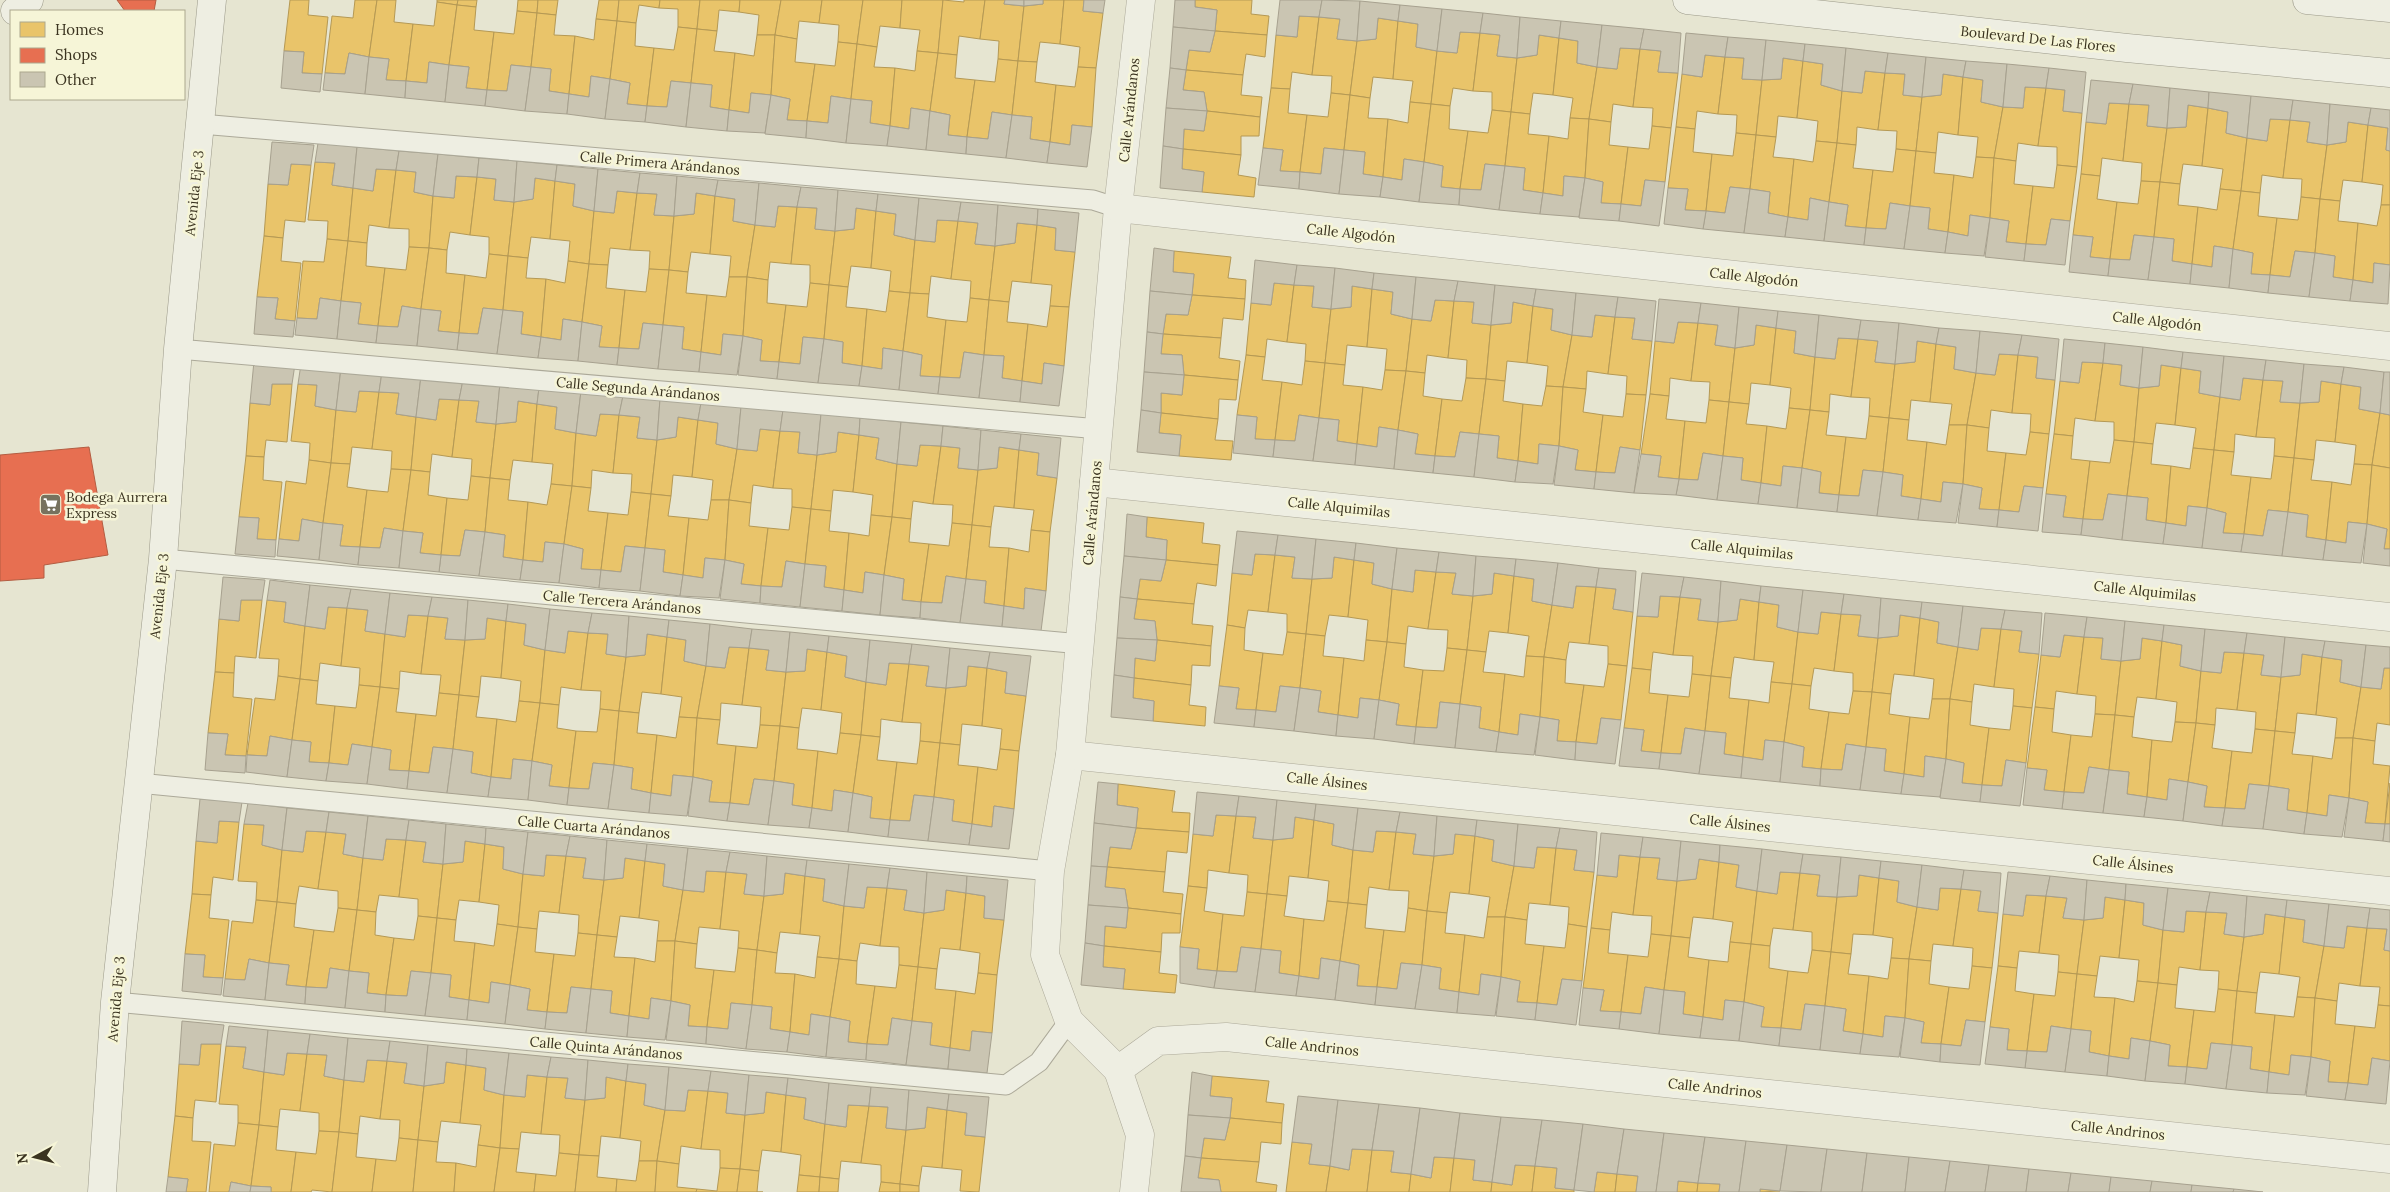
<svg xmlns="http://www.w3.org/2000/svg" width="2390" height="1192" font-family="Lora,serif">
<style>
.homes{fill:#e9c46a;stroke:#b59954}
.shops{fill:#e76f51;stroke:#b35d42}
.building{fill:#cac5b2;stroke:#a7a18f}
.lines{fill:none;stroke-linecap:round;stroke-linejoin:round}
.lane-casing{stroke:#aca999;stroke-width:21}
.street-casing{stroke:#aca999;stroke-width:29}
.secondary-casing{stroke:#9b9989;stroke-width:29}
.lane{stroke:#eeeee2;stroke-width:19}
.street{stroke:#eeeee2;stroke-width:28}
.secondary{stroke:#eeeee2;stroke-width:28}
.labels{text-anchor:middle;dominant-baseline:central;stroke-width:5;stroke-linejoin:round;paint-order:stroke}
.street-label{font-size:14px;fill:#3b3420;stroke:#f6f5d7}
.poi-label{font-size:14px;fill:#3b3420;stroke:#f6f5d7;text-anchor:start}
</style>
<rect width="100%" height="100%" fill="#e6e5d1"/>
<!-- homes -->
<g class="homes">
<path d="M290,0H309L308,15L328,17L322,74L302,73L304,52L284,51Z"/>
<path d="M355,0H377L369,57L349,53L345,74L325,73L332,16L353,18Z"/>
<path d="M377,0H396L394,22L413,24L406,81L386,80L389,59L369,57Z"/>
<path d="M437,0H458L457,5L437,2Z"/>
<path d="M458,0H477L476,7L457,5Z"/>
<path d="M518,0H538L537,13L517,11Z"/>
<path d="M538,0H558L556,15L537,13Z"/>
<path d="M599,0H619L617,21L596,19Z"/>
<path d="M619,0H660L659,8L639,5L636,23L617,21Z"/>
<path d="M660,0H700L697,29L678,27V9L659,8Z"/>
<path d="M700,0H740L739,12L719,10L717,31L697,29Z"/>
<path d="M740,0H781L775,35H757L759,15L739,12Z"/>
<path d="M781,0H822L819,23L799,21L797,39L775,35Z"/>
<path d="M822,0H863L857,44L838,42L839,25L819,23Z"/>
<path d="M863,0H902L900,28L880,26L877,47L857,44Z"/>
<path d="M902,0H943L938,53L917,51L920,30L900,28Z"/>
<path d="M943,0L964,2V0H985L980,39L959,36L957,55L938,53Z"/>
<path d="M985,0H1005L1004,4L1024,6L1018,61L998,59L999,41L980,39Z"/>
<path d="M1043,0H1064L1060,44L1040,42L1037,62L1018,61L1024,6L1043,4Z"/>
<path d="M1064,0H1084L1083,11L1103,13L1096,68L1078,67L1080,47L1060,44Z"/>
<path d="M1195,0H1252L1251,14L1269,16L1267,35L1215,31L1217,10L1195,7Z"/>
<path d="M437,2L457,5L449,65L429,62L427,83L406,81L413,24L434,26Z"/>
<path d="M457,5L476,7L474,30L494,32L487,90L466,88L469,67L449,65Z"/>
<path d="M517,11L537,13L531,67L511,65L507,91L487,90L494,32L514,34Z"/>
<path d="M537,13L556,15L554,35L575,36L569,94L549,91L551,69L531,67Z"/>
<path d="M1299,16L1319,17L1312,75L1292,72L1290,89L1271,88L1276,35L1297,37Z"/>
<path d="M1319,17L1340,19L1337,39L1357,41L1350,95L1331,93L1332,76L1312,75Z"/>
<path d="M1378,18L1398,21L1393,79L1373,77L1370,98L1350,95L1357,41L1376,39Z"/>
<path d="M596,19L617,21L610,79L591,76L589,97L569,94L575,36L594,40Z"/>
<path d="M617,21L636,23L635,46L654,48L647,106L627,104L630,83L610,79Z"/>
<path d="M1398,21L1418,24L1416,47L1437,51L1431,104L1410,102L1413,81L1393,79Z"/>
<path d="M678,27L697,29L691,83L671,81L667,107L647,106L654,48L674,50Z"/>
<path d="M697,29L717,31L714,51L735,53L729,110L710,107L712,85L691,83Z"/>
<path d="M1215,31L1267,35L1265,57L1246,54L1243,75L1186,70L1189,50L1210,52Z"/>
<path d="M1460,32L1480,33L1473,91L1453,88L1450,106L1431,104L1437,51L1457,53Z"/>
<path d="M1480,33L1500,35L1497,56L1517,58L1511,112L1492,110V92L1473,91Z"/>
<path d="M757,35H775L771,95L751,93L749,113L729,110L735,53L754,56Z"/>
<path d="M775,35L797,39L795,62L815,64L807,121L787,120L790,99L771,95Z"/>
<path d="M1539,35L1559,38L1553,95L1533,93L1530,114L1511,112L1517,58L1537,55Z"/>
<path d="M1559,38L1578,41L1577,63L1597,67L1589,119L1570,118L1573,98L1553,95Z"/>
<path d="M838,42L857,44L851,99L831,96L828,123L807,121L815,64L835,66Z"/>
<path d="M857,44L877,47L874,67L895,68L890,126L870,123L872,101L851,99Z"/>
<path d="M1620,48L1640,49L1633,107L1613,104L1611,122L1589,119L1597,67L1617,69Z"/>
<path d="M1640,49L1661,51L1658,72L1678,73L1671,128L1652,126L1653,108L1633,107Z"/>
<path d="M917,51L938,53L930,111L911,108L909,129L890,126L895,68L915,71Z"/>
<path d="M938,53L957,55L955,78L975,80L967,137L948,135L950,115L930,111Z"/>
<path d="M1705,55L1725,57L1718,114L1697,111L1695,129L1676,127L1682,74L1702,77Z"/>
<path d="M1725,57L1744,58L1742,79L1762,80L1756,135L1736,133L1737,115L1718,114Z"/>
<path d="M1783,58L1803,61L1797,118L1778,116L1776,137L1756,135L1762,80L1781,79Z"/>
<path d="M998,59L1018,61L1012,115L992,112L988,139L967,137L975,80L995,82Z"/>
<path d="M1018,61L1037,62L1035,82L1056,85L1050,142L1030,139L1032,117L1012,115Z"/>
<path d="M1803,61L1823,64L1821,85L1842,91L1837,143L1816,141L1818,121L1797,118Z"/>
<path d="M1078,67L1096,68L1092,127L1072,125L1070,145L1050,142L1056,85L1075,87Z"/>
<path d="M1186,70L1243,75L1241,95L1262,97L1260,117L1207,111L1204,92L1183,90Z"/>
<path d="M1865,71L1885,73L1878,130L1857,127L1856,145L1837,143L1842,91L1862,93Z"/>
<path d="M1885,73L1905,74L1903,95L1922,97L1916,151L1896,149L1897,131L1878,130Z"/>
<path d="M1943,74L1963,77L1958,135L1938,132L1936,153L1916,151L1922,97L1941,95Z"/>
<path d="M1963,77L1983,80L1981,102L2003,107L1994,158L1976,157L1978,137L1958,135Z"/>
<path d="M2025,87L2046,88L2038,146L2018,143L2016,161L1994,158L2003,107L2023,108Z"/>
<path d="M1271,88L1290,89L1288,113L1307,115L1300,172L1280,171L1283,150L1263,148Z"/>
<path d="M2046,88L2065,90L2063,111L2082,113L2077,167L2057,165V147L2038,146Z"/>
<path d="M1331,93L1350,95L1344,150L1324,148L1321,174L1300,172L1307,115L1328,117Z"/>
<path d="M1350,95L1370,98L1368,118L1388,119L1383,177L1363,174L1365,152L1344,150Z"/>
<path d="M1410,102L1431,104L1424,162L1404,159L1402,180L1383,177L1388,119L1408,123Z"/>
<path d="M2109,103L2129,104L2123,161L2102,158L2100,176L2081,174L2086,122L2106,124Z"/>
<path d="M1431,104L1450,106L1449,129L1468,131L1460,189L1441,187L1443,166L1424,162Z"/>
<path d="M2129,104L2149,105L2147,126L2167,128L2160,182L2141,181L2142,163L2123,161Z"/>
<path d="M2188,105L2208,108L2202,166L2183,164L2180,184L2160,182L2167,128L2186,127Z"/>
<path d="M2208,108L2228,112L2226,133L2247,138L2241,191L2220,189L2223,169L2202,166Z"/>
<path d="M1492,110L1511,112L1505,166L1485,164L1481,190L1460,189L1468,131L1488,133Z"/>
<path d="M1207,111L1260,117L1259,136H1241V155L1183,149L1184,129L1204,131Z"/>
<path d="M1511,112L1530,114L1528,134L1549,136L1543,193L1523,190L1525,168L1505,166Z"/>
<path d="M1570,118L1589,119L1585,178L1564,176L1563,196L1543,193L1549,136L1568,139Z"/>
<path d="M1589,119L1611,122L1609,145L1628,147L1621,204L1601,203L1603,182L1585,178Z"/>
<path d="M2270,119L2290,120L2283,178L2262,175L2260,193L2241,191L2247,138L2267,141Z"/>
<path d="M2290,120L2310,122L2307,142L2327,145L2320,199L2301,197L2302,179L2283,178Z"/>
<path d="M2348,122L2368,125L2362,182L2343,180L2340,201L2320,199L2327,145L2346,142Z"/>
<path d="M2368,125L2388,128L2386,150L2390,151V205H2381L2383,185L2362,182Z"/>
<path d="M1652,126L1671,128L1665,182L1645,180L1641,206L1621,204L1628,147L1649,149Z"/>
<path d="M1676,127L1695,129L1693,152L1712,154L1706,211L1685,210L1688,189L1668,188Z"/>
<path d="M1736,133L1756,135L1750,189L1730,187L1725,213L1706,211L1712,154L1733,156Z"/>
<path d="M1756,135L1776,137L1773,157L1794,159L1788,217L1768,213L1770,192L1750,189Z"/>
<path d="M1816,141L1837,143L1829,202L1810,198L1808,220L1788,217L1794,159L1813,162Z"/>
<path d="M1837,143L1856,145L1853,168L1873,170L1866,228L1845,226L1848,205L1829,202Z"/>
<path d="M1183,149L1241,155L1238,175L1256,178L1254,197L1202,192L1204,172L1182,169Z"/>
<path d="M1896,149L1916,151L1910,206L1890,203L1886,229L1866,228L1873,170L1893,172Z"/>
<path d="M1916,151L1936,153L1934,173L1954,175L1948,232L1928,229L1930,208L1910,206Z"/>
<path d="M1976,157L1994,158L1990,218L1970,215L1968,236L1948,232L1954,175L1973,178Z"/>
<path d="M1994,158L2016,161L2014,184L2033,186L2026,244L2006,242L2009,221L1990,218Z"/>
<path d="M315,162L335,163L332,185L353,188L348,241L327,239L328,221L308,220Z"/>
<path d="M291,164L311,165L305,222L285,220L283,238L264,236L268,184L288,185Z"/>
<path d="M2057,165L2077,167L2070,221L2051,219L2046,245L2026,244L2033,186L2054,188Z"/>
<path d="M376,169L396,170L389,228L369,225L367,243L348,241L353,188L373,191Z"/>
<path d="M396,170L416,172L414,192L433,196L429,248L409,247V229L389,228Z"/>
<path d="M2081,174L2100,176L2097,199L2117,202L2110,259L2090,257L2093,237L2073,235Z"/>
<path d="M456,176L477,177L470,235L450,232L447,250L429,248L433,196L454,198Z"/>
<path d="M477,177L496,179L494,200L514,202L508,256L489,254V237L470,235Z"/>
<path d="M535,178L555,181L550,239L531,237L528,258L508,256L514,202L533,199Z"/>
<path d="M555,181L575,184L573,206L594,211L589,264L568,261L570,241L550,239Z"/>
<path d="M2141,181L2160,182L2154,237L2134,235L2130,260L2110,259L2117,202L2138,204Z"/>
<path d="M2160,182L2180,184L2178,205L2198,207L2192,264L2172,261L2174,239L2154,237Z"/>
<path d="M2220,189L2241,191L2233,249L2214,246L2212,267L2192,264L2198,207L2217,210Z"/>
<path d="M617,191L637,193L630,250L610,248L608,265L589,264L594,211L614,213Z"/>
<path d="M2241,191L2260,193L2258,216L2277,218L2270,275L2251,274L2253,253L2233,249Z"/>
<path d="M637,193L657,194L654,215L674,216L669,270L649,269L650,251L630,250Z"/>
<path d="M696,193L715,196L710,254L691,252L688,272L669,270L674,216L694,214Z"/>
<path d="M715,196L735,199L733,221L755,225L747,277H729L731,256L710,254Z"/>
<path d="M2301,197L2320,199L2315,253L2295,251L2290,277L2270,275L2277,218L2298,220Z"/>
<path d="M2320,199L2340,201L2338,221L2358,223L2353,280L2333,277L2335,256L2315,253Z"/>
<path d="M2381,205H2390V265L2374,263L2373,283L2353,280L2358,223L2377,226Z"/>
<path d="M778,206L797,207L791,264L770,262L768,280L747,277L755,225L775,227Z"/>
<path d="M797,207L817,208L815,229L835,231L829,285L810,283V265L791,264Z"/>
<path d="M856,208L876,211L871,268L851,266L848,287L829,285L835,231L854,229Z"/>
<path d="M876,211L896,214L894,235L915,240L910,293L889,291L891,271L871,268Z"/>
<path d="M937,220L958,221L951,279L931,276L929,294L910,293L915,240L935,242Z"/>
<path d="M958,221L978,223L975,244L995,246L989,300L970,298L971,281L951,279Z"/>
<path d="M1017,223L1037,225L1031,283L1012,281L1009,302L989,300L995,246L1015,243Z"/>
<path d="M1037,225L1056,228L1055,250L1075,252L1069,307L1050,306L1052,285L1031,283Z"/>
<path d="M264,236L283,238L281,261L301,263L295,321L275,319L278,298L257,297Z"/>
<path d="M327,239L348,241L341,301L320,298L317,319L297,318L303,261L324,262Z"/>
<path d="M348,241L367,243L366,266L385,268L378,326L358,324L361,303L341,301Z"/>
<path d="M409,247L429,248L421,309L402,306L398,327L378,326L385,268L406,270Z"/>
<path d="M429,248L447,250L446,273L465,275L459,333L438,331L441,311L421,309Z"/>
<path d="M1174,251L1231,257L1228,278L1246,280L1245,299L1192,295L1194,274L1173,272Z"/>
<path d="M489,254L508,256L503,310L483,308L478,334L459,333L465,275L486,278Z"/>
<path d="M508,256L528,258L526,278L546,279L541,337L521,334L523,312L503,310Z"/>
<path d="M568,261L589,264L582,322L563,319L561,340L541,337L546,279L565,283Z"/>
<path d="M589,264L608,265L606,288L625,290L619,348L599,347L602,326L582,322Z"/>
<path d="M649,269L669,270L663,325L643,323L639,349L619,348L625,290L646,292Z"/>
<path d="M669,270L688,272L686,293L707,295L701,352L682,349L684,327L663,325Z"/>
<path d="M729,277H747L743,336L723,334L721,355L701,352L707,295L726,297Z"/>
<path d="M747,277L768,280L767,303L786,305L779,362L760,361L762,340L743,336Z"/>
<path d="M810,283L829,285L824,339L803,337L800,364L779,362L786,305L807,307Z"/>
<path d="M1274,283L1294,285L1287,342L1267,339L1265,357L1246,355L1251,303L1271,305Z"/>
<path d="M829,285L848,287L846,307L867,309L862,366L842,363L843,342L824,339Z"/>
<path d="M1294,285L1314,286L1312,307L1331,309L1325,363L1305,361L1306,344L1287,342Z"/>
<path d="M1352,286L1372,289L1367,347L1347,345L1345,365L1325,363L1331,309L1351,307Z"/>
<path d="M1372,289L1393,292L1391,314L1412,319L1406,371L1385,370L1387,349L1367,347Z"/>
<path d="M889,291L910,293L903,351L883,348L882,369L862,366L867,309L886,312Z"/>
<path d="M910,293L929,294L927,317L946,320L940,377L920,376L922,355L903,351Z"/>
<path d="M1192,295L1245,299L1243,320L1223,318L1221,338L1163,334L1166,314L1188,315Z"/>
<path d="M970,298L989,300L984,355L964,352L960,378L940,377L946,320L967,322Z"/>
<path d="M989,300L1009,302L1007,322L1028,324L1022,381L1002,378L1004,356L984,355Z"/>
<path d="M1435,300L1454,301L1448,358L1427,355L1425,373L1406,371L1412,319L1431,321Z"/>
<path d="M1454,301L1474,302L1472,323L1491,325L1486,379L1466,378L1467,360L1448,358Z"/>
<path d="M1513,302L1533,306L1527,363L1507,361L1505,381L1486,379L1491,325L1511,323Z"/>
<path d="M1050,306L1069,307L1064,366L1044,363L1042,384L1022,381L1028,324L1047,327Z"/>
<path d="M1533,306L1553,309L1551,330L1572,335L1563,387L1546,386L1548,366L1527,363Z"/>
<path d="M1595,315L1615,317L1608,374L1587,371L1586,389L1563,387L1572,335L1592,337Z"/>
<path d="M1615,317L1635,318L1632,339L1652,341L1646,395L1626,394L1627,376L1608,374Z"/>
<path d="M1678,322L1698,323L1691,381L1670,378L1669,396L1650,394L1655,341L1674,343Z"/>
<path d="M1698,323L1718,325L1715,345L1735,348L1729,402L1709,400L1710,382L1691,381Z"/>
<path d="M1756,325L1776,328L1770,385L1751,383L1749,404L1729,402L1735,348L1754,345Z"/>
<path d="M1776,328L1796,331L1794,353L1815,357L1810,410L1789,408L1791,388L1770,385Z"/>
<path d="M1163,334L1221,338L1219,358L1240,361L1238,380L1184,375L1182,355L1161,354Z"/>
<path d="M1838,338L1858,339L1851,397L1830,394L1829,412L1810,410L1815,357L1835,359Z"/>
<path d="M1858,339L1878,341L1875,362L1895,364L1889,418L1869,416L1870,398L1851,397Z"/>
<path d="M1917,341L1936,344L1930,402L1911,400L1909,420L1889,418L1895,364L1915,362Z"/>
<path d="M1936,344L1956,347L1954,369L1976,373L1967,425H1949L1952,404L1930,402Z"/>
<path d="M1999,354L2018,355L2012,413L1991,410L1989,428L1967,425L1976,373L1995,375Z"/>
<path d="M1246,355L1265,357L1262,380L1282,382L1275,440L1255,439L1257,417L1237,415Z"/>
<path d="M2018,355L2038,357L2036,378L2055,380L2049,434L2030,432L2031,414L2012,413Z"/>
<path d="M1305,361L1325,363L1319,418L1299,415L1295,441L1275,440L1282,382L1302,385Z"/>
<path d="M2082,362L2103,363L2095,421L2075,418L2073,436L2054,434L2060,381L2079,383Z"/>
<path d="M1325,363L1345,365L1343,385L1363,387L1357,444L1337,441L1339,420L1319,418Z"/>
<path d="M2103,363L2122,365L2120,385L2139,388L2134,442L2114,440V422L2095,421Z"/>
<path d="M2161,365L2181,368L2175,425L2156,423L2153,444L2134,442L2139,388L2159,386Z"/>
<path d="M2181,368L2201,371L2199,393L2220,397L2214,450L2193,448L2196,428L2175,425Z"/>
<path d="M1385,370L1406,371L1398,430L1379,427L1377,447L1357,444L1363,387L1382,390Z"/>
<path d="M1406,371L1425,373L1423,396L1442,399L1435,456L1415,454L1418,434L1398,430Z"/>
<path d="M1184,375L1238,380L1236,400L1219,399L1218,419L1161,413V393L1182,395Z"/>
<path d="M1466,378L1486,379L1479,434L1460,432L1455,457L1435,456L1442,399L1462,401Z"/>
<path d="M2243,378L2263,380L2256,437L2235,434L2234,452L2214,450L2220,397L2240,400Z"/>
<path d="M1486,379L1505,381L1503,401L1523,404L1518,461L1497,458L1499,436L1479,434Z"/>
<path d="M2263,380L2283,381L2280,402L2300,403L2294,458L2274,456L2275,438L2256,437Z"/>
<path d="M2321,381L2341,384L2335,442L2316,440L2314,460L2294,458L2300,403L2319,402Z"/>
<path d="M272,384H292L287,442L266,440L264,457L246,456L250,403L270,405Z"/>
<path d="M298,384L317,385L315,406L336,410L331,463L309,460L310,443L291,441Z"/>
<path d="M2341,384L2361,387L2359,409L2380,413L2372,465L2354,464L2356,445L2335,442Z"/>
<path d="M1546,386L1563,387L1559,446L1539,444L1538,464L1518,461L1523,404L1542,406Z"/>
<path d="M1563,387L1586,389L1583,412L1603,415L1596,472L1575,470L1578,450L1559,446Z"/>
<path d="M359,391L379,392L372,449L352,447L350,464L331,463L336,410L356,412Z"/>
<path d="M379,392L399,393L396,414L416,417L411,470L391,469L392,451L372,449Z"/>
<path d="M1626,394L1646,395L1640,450L1620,447L1615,473L1596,472L1603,415L1623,417Z"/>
<path d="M1650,394L1669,396L1666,419L1685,421L1679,479L1658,477L1661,456L1641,454Z"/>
<path d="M439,399L459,400L452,457L432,454L430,472L411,470L416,417L436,420Z"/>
<path d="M459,400L479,401L476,422L496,424L490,478L471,476L472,459L452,457Z"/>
<path d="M1709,400L1729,402L1723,456L1703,453L1698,480L1679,479L1685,421L1706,423Z"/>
<path d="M518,401L537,404L532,462L513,460L510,480L490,478L496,424L516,422Z"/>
<path d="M1729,402L1749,404L1746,424L1767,426L1761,483L1741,480L1743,458L1723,456Z"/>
<path d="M537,404L557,407L555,429L576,433L572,486L551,484L553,464L532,462Z"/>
<path d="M1789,408L1810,410L1802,468L1783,466L1781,486L1761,483L1767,426L1786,429Z"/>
<path d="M1810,410L1829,412L1826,435L1846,437L1839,495L1819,493L1821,472L1802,468Z"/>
<path d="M1161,413L1218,419L1215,440L1233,441L1231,460L1179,456L1181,435L1159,433Z"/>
<path d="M2380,413L2390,415V468L2372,465Z"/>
<path d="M600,414L619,415L613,473L592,470L591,488L572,486L576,433L596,436Z"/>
<path d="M619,415L640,417L637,438L657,440L651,494L631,492L632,474L613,473Z"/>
<path d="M1869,416L1889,418L1883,472L1863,470L1859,496L1839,495L1846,437L1866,439Z"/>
<path d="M678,417L698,420L692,477L673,475L671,496L651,494L657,440L676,437Z"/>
<path d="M1889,418L1909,420L1907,440L1927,442L1921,499L1901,496L1903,475L1883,472Z"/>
<path d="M698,420L718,423L716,444L737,449L729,500H711L713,480L692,477Z"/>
<path d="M1949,425H1967L1963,484L1943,482L1941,502L1921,499L1927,442L1946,445Z"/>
<path d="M1967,425L1989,428L1987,451L2006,453L1999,510L1979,509L1982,488L1963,484Z"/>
<path d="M760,429L780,431L773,488L753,485L751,503L729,500L737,449L757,451Z"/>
<path d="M780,431L800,432L798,453L817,455L811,509L792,507V489L773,488Z"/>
<path d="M838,432L859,435L853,492L833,490L831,511L811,509L817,455L836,452Z"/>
<path d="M2030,432L2049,434L2043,488L2024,486L2019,512L1999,510L2006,453L2026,455Z"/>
<path d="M2054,434L2073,436L2071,459L2090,461L2083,519L2063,517L2066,496L2046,494Z"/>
<path d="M859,435L879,438L876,459L897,464L892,517L871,515L873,495L853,492Z"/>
<path d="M2114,440L2134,442L2127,496L2108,494L2103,520L2083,519L2090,461L2110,463Z"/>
<path d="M2134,442L2153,444L2151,464L2171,466L2166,523L2146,520L2148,498L2127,496Z"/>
<path d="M920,445L941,446L933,504L913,501L911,519L892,517L897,464L917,466Z"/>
<path d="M941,446L960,448L958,468L978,470L972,525L952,523L953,505L933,504Z"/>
<path d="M999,447L1019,450L1014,508L994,506L991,527L972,525L978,470L997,468Z"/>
<path d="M2193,448L2214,450L2207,508L2188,506L2186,526L2166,523L2171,466L2190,469Z"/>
<path d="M1019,450L1039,453L1037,475L1057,478L1050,532L1031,530L1034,510L1014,508Z"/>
<path d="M2214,450L2234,452L2231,475L2251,477L2244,534L2223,533L2226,513L2207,508Z"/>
<path d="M246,456L264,457L263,480L282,482L276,540L257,539L259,518L239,517Z"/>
<path d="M2274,456L2294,458L2288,512L2268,510L2263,536L2244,534L2251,477L2271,479Z"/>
<path d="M2294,458L2314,460L2311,480L2332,482L2326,540L2306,537L2308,515L2288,512Z"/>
<path d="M309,460L331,463L323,523L302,519L299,541L279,539L286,481L306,484Z"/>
<path d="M331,463L350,464L347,487L367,490L360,547L340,546L343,525L323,523Z"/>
<path d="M2354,464L2372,465L2367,524L2348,522L2346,543L2326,540L2332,482L2351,485Z"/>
<path d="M2372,465L2390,468V549H2384L2387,529L2367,524Z"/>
<path d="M391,469L411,470L403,531L384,528L380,548L360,547L367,490L388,492Z"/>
<path d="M411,470L430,472L428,495L447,498L441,555L420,553L423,533L403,531Z"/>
<path d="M471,476L490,478L485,532L465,530L460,556L441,555L447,498L468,500Z"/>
<path d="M490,478L510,480L508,500L528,502L523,560L503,557L505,535L485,532Z"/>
<path d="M551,484L572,486L564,544L545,542L543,562L523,560L528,502L547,505Z"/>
<path d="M572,486L591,488L588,511L608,513L601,570L581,569L583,549L564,544Z"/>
<path d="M631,492L651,494L645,548L625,546L621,572L601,570L608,513L628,515Z"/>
<path d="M651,494L671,496L668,516L689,518L683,575L663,572L665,550L645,548Z"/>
<path d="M711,500H729L725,560L705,558L703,578L683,575L689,518L708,520Z"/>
<path d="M729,500L751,503L749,526L768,528L761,586L741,584L744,564L725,560Z"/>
<path d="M792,507L811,509L805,564L786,561L782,587L761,586L768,528L789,530Z"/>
<path d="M811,509L831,511L829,531L849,533L844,590L824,587L826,566L805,564Z"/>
<path d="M871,515L892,517L884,575L865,572L863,593L844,590L849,533L869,536Z"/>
<path d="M892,517L911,519L909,542L929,544L921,602L902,600L904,579L884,575Z"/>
<path d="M1147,517L1204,523L1202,543L1220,545L1218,565L1166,560L1167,540L1146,537Z"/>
<path d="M952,523L972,525L966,579L946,576L942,603L921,602L929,544L949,546Z"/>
<path d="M972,525L991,527L989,547L1009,548L1004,606L984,603L986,581L966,579Z"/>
<path d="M1031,530L1050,532L1046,591L1025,588L1024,609L1004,606L1009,548L1029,552Z"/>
<path d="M1255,554L1275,555L1268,612L1248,610L1245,628L1227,625L1232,573L1252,575Z"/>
<path d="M1275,555L1295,557L1292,578L1312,579L1306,634L1287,632V614L1268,612Z"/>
<path d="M1334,557L1354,560L1348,617L1329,615L1325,636L1306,634L1312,579L1332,578Z"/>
<path d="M1166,560L1218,565L1216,586L1197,583L1194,604L1137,599L1140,579L1161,581Z"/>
<path d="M1354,560L1374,563L1372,584L1392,589L1387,642L1366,640L1368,620L1348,617Z"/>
<path d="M1415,570L1436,572L1428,629L1408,626L1406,644L1387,642L1392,589L1413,592Z"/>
<path d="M1436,572L1456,573L1452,594L1473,596L1467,650L1447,648L1448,630L1428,629Z"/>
<path d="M1494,573L1514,576L1508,633L1489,631L1486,652L1467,650L1473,596L1492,594Z"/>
<path d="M1514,576L1534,579L1532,601L1552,605L1544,657L1526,656L1529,636L1508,633Z"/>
<path d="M1576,586L1596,587L1589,644L1569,642L1566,660L1544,657L1552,605L1573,608Z"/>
<path d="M1596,587L1616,589L1613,609L1633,612L1627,666L1608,664V646L1589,644Z"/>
<path d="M1660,596L1680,597L1673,655L1653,652L1651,670L1632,668L1637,616L1658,617Z"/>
<path d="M1680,597L1701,599L1698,620L1718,622L1711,676L1692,674L1693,656L1673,655Z"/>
<path d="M1137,599L1194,604L1192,624L1213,626L1211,646L1157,640L1155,621L1134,619Z"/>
<path d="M1740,599L1759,602L1754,660L1734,657L1731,678L1711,676L1718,622L1737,620Z"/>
<path d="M241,600H262L256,658L235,656L234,673L215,672L219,619L239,621Z"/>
<path d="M267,600L286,602L284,622L305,626L300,679L278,676L279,659L259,658Z"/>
<path d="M1759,602L1779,605L1777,627L1798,632L1792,684L1771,682L1774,662L1754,660Z"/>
<path d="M328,607L347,608L341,666L320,663L318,681L300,679L305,626L325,629Z"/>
<path d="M347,608L368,610L365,631L385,634L380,687L359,685L360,668L341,666Z"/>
<path d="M1821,612L1841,614L1834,671L1814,668L1811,686L1792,684L1798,632L1818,634Z"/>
<path d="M1841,614L1861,615L1858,636L1878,638L1872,692L1853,691V673L1834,671Z"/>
<path d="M408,615L428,616L421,674L400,671L399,689L380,687L385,634L405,637Z"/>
<path d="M1900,615L1920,618L1914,676L1894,674L1891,694L1872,692L1878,638L1898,636Z"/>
<path d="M428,616L448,618L445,639L465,640L459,695L439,693L441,675L421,674Z"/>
<path d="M487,618L506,621L501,678L481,676L479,697L459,695L465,640L485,639Z"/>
<path d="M1920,618L1939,622L1937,643L1958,647L1950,699H1932L1934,679L1914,676Z"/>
<path d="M506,621L526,624L524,645L545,650L540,703L519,701L521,681L501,678Z"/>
<path d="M1227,625L1245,628L1244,650L1263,653L1256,710L1236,709L1239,688L1219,686Z"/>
<path d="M1981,628L2001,629L1994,687L1974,684L1972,702L1950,699L1958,647L1978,650Z"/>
<path d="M2001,629L2022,631L2019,652L2039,654L2032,708L2013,706L2014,689L1994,687Z"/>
<path d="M568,631L588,633L581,690L561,687L559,705L540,703L545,650L565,653Z"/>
<path d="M1287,632L1306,634L1300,688L1280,686L1276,712L1256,710L1263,653L1283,655Z"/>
<path d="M588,633L608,634L606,654L626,657L619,711L600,709L601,691L581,690Z"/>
<path d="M647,634L667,637L661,694L642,692L639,713L619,711L626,657L645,655Z"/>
<path d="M1306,634L1325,636L1323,656L1344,658L1338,715L1318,712L1321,691L1300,688Z"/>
<path d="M2064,635L2084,637L2077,694L2056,691L2054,709L2035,707L2041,655L2060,657Z"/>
<path d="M667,637L686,640L684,661L706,666L697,718L679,717L682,697L661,694Z"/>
<path d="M2084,637L2103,638L2101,659L2121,661L2115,715L2095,714L2096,696L2077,694Z"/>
<path d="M2142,638L2162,641L2156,699L2137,697L2134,717L2115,715L2121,661L2140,659Z"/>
<path d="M1157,640L1211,646L1210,666L1192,665L1191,685L1134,678L1135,658L1155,661Z"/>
<path d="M1366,640L1387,642L1379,700L1360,698L1358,718L1338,715L1344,658L1364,661Z"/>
<path d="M2162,641L2182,645L2180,666L2201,671L2196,723L2175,722L2177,702L2156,699Z"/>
<path d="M1387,642L1406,644L1404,667L1423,670L1416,727L1396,725L1399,704L1379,700Z"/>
<path d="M729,647L749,648L742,705L721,703L720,720L697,718L706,666L725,668Z"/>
<path d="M749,648L769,650L766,670L786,672L780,726L760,725L761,707L742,705Z"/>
<path d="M1447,648L1467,650L1460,704L1440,702L1437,728L1416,727L1423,670L1444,671Z"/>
<path d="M807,649L827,652L821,710L802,708L799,728L780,726L786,672L805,671Z"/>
<path d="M1467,650L1486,652L1483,672L1505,674L1499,732L1479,728L1481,707L1460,704Z"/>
<path d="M827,652L847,656L845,677L866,682L861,735L840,733L842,713L821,710Z"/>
<path d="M2224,652L2244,653L2237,710L2216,708L2215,725L2196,723L2201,671L2221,673Z"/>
<path d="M2244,653L2264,655L2261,675L2281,677L2275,731L2255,729L2256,712L2237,710Z"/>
<path d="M2302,654L2322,657L2316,715L2297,713L2295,733L2275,731L2281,677L2300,675Z"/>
<path d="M1526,656L1544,657L1540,717L1520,714L1518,735L1499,732L1505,674L1524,677Z"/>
<path d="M1544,657L1566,660L1565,683L1584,685L1576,742L1557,741L1559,720L1540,717Z"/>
<path d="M2322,657L2342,660L2340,682L2361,687L2353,738H2335L2337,718L2316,715Z"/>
<path d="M889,663L909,664L902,722L881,719L880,737L861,735L866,682L886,685Z"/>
<path d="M909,664L929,666L926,686L946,688L940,743L920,741L921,723L902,722Z"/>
<path d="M1608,664L1627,666L1621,720L1601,718L1597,744L1576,742L1584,685L1604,687Z"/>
<path d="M968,666L987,668L982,726L962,724L960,745L940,743L946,688L966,686Z"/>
<path d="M987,668L1007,672L1005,693L1026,696L1019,751L1000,749L1002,729L982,726Z"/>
<path d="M1632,668L1651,670L1649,693L1668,695L1661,753L1641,751L1644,730L1624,728Z"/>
<path d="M2384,668H2390V725L2377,723L2375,741L2353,738L2361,687L2381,689Z"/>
<path d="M215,672L234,673L233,697L252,699L246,756L225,755L228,734L208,733Z"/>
<path d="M1692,674L1711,676L1705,731L1685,728L1681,754L1661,753L1668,695L1689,697Z"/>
<path d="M278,676L300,679L292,740L270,736L267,756L247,755L255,698L275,700Z"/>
<path d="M1711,676L1731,678L1729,698L1749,700L1743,757L1724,754L1726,733L1705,731Z"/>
<path d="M1134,678L1191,685L1189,705L1206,707L1205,726L1153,721L1154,701L1133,698Z"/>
<path d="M300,679L318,681L316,704L335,706L329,763L309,762L311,742L292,740Z"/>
<path d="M1771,682L1792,684L1784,742L1765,740L1763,760L1743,757L1749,700L1769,703Z"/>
<path d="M1792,684L1811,686L1809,709L1829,712L1821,769L1802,767L1804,747L1784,742Z"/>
<path d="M359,685L380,687L372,747L352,744L348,765L329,763L335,706L356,708Z"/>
<path d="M380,687L399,689L396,712L416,714L409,771L389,770L391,750L372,747Z"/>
<path d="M1853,691L1872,692L1866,747L1846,744L1842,770L1821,769L1829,712L1849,714Z"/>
<path d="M1872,692L1891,694L1889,714L1910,717L1904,774L1884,771L1886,749L1866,747Z"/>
<path d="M439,693L459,695L453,749L433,747L429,773L409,771L416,714L436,716Z"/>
<path d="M459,695L479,697L476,717L497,719L491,777L471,773L473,752L453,749Z"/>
<path d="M1932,699H1950L1946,759L1925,756L1924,777L1904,774L1910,717L1929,719Z"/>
<path d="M1950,699L1972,702L1970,725L1989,728L1982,785L1962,783L1964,763L1946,759Z"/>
<path d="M519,701L540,703L532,761L513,759L511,779L491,777L497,719L516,722Z"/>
<path d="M540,703L559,705L557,728L576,731L569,788L549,786L552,765L532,761Z"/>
<path d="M2013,706L2032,708L2026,763L2006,760L2002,786L1982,785L1989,728L2010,730Z"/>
<path d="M2035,707L2054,709L2052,732L2071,735L2064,792L2044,790L2047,770L2027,768Z"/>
<path d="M600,709L619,711L614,765L593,763L589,789L569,788L576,731L597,732Z"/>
<path d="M619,711L639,713L637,733L657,735L651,793L631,789L633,768L614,765Z"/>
<path d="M2095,714L2115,715L2109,770L2089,767L2084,793L2064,792L2071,735L2092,737Z"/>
<path d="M2115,715L2134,717L2132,737L2152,740L2147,797L2127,794L2129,772L2109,770Z"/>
<path d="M679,717L697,718L693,777L673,775L671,796L651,793L657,735L676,738Z"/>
<path d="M697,718L720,720L717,744L736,746L730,803L709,802L712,781L693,777Z"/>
<path d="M2175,722L2196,723L2188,782L2169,779L2167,800L2147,797L2152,740L2172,742Z"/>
<path d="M2196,723L2215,725L2212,748L2232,751L2225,808L2204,807L2207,786L2188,782Z"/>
<path d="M760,725L780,726L774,781L754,779L749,805L730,803L736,746L757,748Z"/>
<path d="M780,726L799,728L797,749L818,751L812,808L792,805L794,784L774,781Z"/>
<path d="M2255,729L2275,731L2269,786L2249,784L2245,809L2225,808L2232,751L2252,753Z"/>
<path d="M2275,731L2295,733L2292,754L2313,756L2307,813L2287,810L2289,789L2269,786Z"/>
<path d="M840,733L861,735L853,793L834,790L832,811L812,808L818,751L837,754Z"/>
<path d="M861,735L880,737L877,760L897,762L890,820L870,818L872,797L853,793Z"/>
<path d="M2335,738H2353L2349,798L2329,795L2327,816L2307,813L2313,756L2332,759Z"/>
<path d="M2353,738L2375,741L2373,764L2390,766L2385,824L2365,823L2368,802L2349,798Z"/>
<path d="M920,741L940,743L934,797L914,795L910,821L890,820L897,762L917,764Z"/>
<path d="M940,743L960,745L958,765L978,767L972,824L952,821L954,800L934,797Z"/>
<path d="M1000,749L1019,751L1014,809L994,806L992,827L972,824L978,767L997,770Z"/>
<path d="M2390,783V824H2385Z"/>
<path d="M1118,784L1175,791L1172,812L1190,813L1189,832L1136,828L1138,808L1117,805Z"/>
<path d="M1216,815L1236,816L1229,873L1208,870L1207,888L1188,886L1193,834L1213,836Z"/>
<path d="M1236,816L1256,817L1253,838L1273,840L1267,894L1247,892L1248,875L1229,873Z"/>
<path d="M1295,817L1314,820L1308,878L1289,876L1287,896L1267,894L1273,840L1293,838Z"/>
<path d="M1314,820L1334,824L1332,845L1353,850L1348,903L1327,901L1329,881L1308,878Z"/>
<path d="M219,821L239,822L233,880L213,877L211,895L192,894L196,841L217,843Z"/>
<path d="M244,824L264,825L262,845L282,850L277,902L256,900L257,882L238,881Z"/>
<path d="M1136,828L1189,832L1187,853L1167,851L1165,872L1107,867L1110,847L1131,849Z"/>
<path d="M306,831L326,832L318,889L299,886L296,904L277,902L282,850L303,852Z"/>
<path d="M1376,831L1396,832L1389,890L1369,887L1367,905L1348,903L1353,850L1373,852Z"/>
<path d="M326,832L346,834L343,854L363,858L357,910L338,908V891L318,889Z"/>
<path d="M1396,832L1416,834L1413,854L1434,856L1427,911L1408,908L1409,891L1389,890Z"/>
<path d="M1455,834L1475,836L1469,894L1450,892L1447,913L1427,911L1434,856L1453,854Z"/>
<path d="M1475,836L1494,840L1492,861L1514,866L1505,917H1487L1490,897L1469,894Z"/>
<path d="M386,839L406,840L399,897L379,895L376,912L357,910L363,858L383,860Z"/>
<path d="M406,840L426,842L423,862L443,864L437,918L418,916V899L399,897Z"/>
<path d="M465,841L485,844L479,902L459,900L456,920L437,918L443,864L463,862Z"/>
<path d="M485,844L504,847L503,869L523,874L518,927L497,924L499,905L479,902Z"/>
<path d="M1537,847L1556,848L1550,905L1529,903L1527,920L1505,917L1514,866L1534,868Z"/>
<path d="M1556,848L1577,850L1574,870L1594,872L1587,927L1568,924L1569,907L1550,905Z"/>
<path d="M546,855L566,856L559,913L539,911L537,929L518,927L523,874L544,876Z"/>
<path d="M1619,855L1640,857L1633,915L1612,912L1610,930L1591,928L1597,875L1617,877Z"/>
<path d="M566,856L586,858L583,878L604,880L597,935L578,933L579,915L559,913Z"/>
<path d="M1640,857L1660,858L1657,879L1677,881L1671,936L1651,934L1652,916L1633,915Z"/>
<path d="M625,858L645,861L639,918L620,916L617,937L597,935L604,880L623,878Z"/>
<path d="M1699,859L1719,862L1713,919L1693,917L1690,938L1671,936L1677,881L1696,879Z"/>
<path d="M645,861L665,864L663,886L683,890L675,941H657L659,921L639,918Z"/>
<path d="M1719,862L1739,865L1736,887L1757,891L1751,944L1730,942L1733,922L1713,919Z"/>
<path d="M1107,867L1165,872L1163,892L1183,894L1181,914L1128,908L1125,889L1105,887Z"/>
<path d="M706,871L726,872L720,929L699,927L697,944L675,941L683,890L704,892Z"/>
<path d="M726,872L747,874L744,894L764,896L757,950L738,948L739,931L720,929Z"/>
<path d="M1780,872L1800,873L1793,930L1773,928L1770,946L1751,944L1757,891L1777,894Z"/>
<path d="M785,873L805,876L800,934L780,932L777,953L757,950L764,896L783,894Z"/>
<path d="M1800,873L1820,875L1817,896L1837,897L1831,952L1812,950V932L1793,930Z"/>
<path d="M1859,875L1879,878L1873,935L1853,934L1851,954L1831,952L1837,897L1857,896Z"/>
<path d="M805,876L825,879L823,901L844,906L839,959L817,957L820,936L800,934Z"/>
<path d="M1879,878L1899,881L1897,902L1917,907L1909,959L1891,958L1893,938L1873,935Z"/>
<path d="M1188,886L1207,888L1204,911L1223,914L1217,971L1197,969L1199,949L1180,947Z"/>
<path d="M867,887L887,888L880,946L860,943L857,961L839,959L844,906L864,908Z"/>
<path d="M887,888L907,890L904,910L924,913L918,967L899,965V947L880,946Z"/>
<path d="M1940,888L1961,889L1953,946L1933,944L1931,961L1909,959L1917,907L1938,910Z"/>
<path d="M1961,889L1981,891L1978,911L1998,913L1992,968L1972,966L1973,948L1953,946Z"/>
<path d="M946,890L966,893L960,950L940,948L937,969L918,967L924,913L944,910Z"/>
<path d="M1247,892L1267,894L1261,949L1241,947L1237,972L1217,971L1223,914L1244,916Z"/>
<path d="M966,893L985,896L984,918L1004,920L997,975L978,973L980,953L960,950Z"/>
<path d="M192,894L211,895L209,918L229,920L223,978L203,977L205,955L185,954Z"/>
<path d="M1267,894L1287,896L1284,916L1304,919L1299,976L1279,973L1281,951L1261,949Z"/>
<path d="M2026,895L2046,896L2039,953L2019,951L2017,968L1998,966L2003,914L2023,916Z"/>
<path d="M2046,896L2067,898L2063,918L2084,920L2077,974L2058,972L2059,955L2039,953Z"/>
<path d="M2105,897L2125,900L2119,958L2100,956L2097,976L2077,974L2084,920L2103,918Z"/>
<path d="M256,900L277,902L269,963L249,959L245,980L225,979L232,921L253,923Z"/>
<path d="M2125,900L2144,903L2143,925L2163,930L2158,983L2137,981L2139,960L2119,958Z"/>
<path d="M1327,901L1348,903L1340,961L1321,958L1319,979L1299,976L1304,919L1324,921Z"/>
<path d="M277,902L296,904L294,927L314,930L306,987L286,985L289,965L269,963Z"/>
<path d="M1348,903L1367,905L1365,928L1384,930L1377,987L1357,986L1359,965L1340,961Z"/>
<path d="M338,908L357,910L349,971L330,968L327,988L306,987L314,930L334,932Z"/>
<path d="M1128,908L1181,914L1180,933H1162L1161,952L1104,946L1105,926L1126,928Z"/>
<path d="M1408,908L1427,911L1422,965L1401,963L1397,989L1377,987L1384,930L1405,932Z"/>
<path d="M357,910L376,912L375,935L394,938L386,995L367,993L369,973L349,971Z"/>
<path d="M1427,911L1447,913L1445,933L1465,935L1459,992L1439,989L1441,968L1422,965Z"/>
<path d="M2186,911L2206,912L2200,970L2179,967L2177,985L2158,983L2163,930L2184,932Z"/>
<path d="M2206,912L2227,913L2224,934L2244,937L2237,991L2218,989L2219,971L2200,970Z"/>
<path d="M2265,914L2285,917L2279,974L2260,972L2257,993L2237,991L2244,937L2263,934Z"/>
<path d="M418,916L437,918L431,973L411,971L407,996L386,995L394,938L414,940Z"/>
<path d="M1487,917H1505L1501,977L1481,974L1479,995L1459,992L1465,935L1484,938Z"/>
<path d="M1505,917L1527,920L1525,944L1544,946L1537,1003L1517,1002L1520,981L1501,977Z"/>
<path d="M2285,917L2305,920L2303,942L2324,946L2315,998L2297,997L2300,977L2279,974Z"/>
<path d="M437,918L456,920L454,941L475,943L469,1000L449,997L451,975L431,973Z"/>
<path d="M497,924L518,927L510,985L491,982L489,1003L469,1000L475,943L494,946Z"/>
<path d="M1568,924L1587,927L1582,981L1562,979L1557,1005L1537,1003L1544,946L1565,948Z"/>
<path d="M2347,926L2367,928L2360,986L2339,983L2337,1001L2315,998L2324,946L2344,948Z"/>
<path d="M518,927L537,929L535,952L554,954L547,1012L527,1010L530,989L510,985Z"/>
<path d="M1591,928L1610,930L1608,953L1628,955L1621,1012L1600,1011L1604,990L1583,988Z"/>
<path d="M2367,928L2387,929L2384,950L2390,951V1006L2378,1005L2380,987L2360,986Z"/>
<path d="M578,933L597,935L591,989L571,987L567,1013L547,1012L554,954L575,956Z"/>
<path d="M1651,934L1671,936L1664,990L1645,987L1641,1014L1621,1012L1628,955L1648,957Z"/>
<path d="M597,935L617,937L614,957L635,958L629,1016L610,1013L612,991L591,989Z"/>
<path d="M1671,936L1690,938L1688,957L1709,960L1703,1017L1683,1014L1685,992L1664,990Z"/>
<path d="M657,941H675L671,1001L651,998L649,1019L629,1016L635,958L655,962Z"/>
<path d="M675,941L697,944L695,968L714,970L707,1027L688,1026L690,1005L671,1001Z"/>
<path d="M1730,942L1751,944L1744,1002L1725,1000L1723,1020L1703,1017L1709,960L1728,962Z"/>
<path d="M1751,944L1770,946L1769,968L1788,971L1781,1028L1761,1027L1764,1007L1744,1002Z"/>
<path d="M1104,946L1161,952L1159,973L1177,975L1175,993L1123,989L1125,969L1103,967Z"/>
<path d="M738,948L757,950L752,1005L731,1003L728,1029L707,1027L714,970L735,972Z"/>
<path d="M757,950L777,953L775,973L795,974L790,1032L770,1029L772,1007L752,1005Z"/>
<path d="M1812,950L1831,952L1825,1006L1805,1004L1801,1030L1781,1028L1788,971L1808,973Z"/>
<path d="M1831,952L1851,954L1848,974L1869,976L1863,1034L1843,1031L1846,1009L1825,1006Z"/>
<path d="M817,957L839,959L830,1017L811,1014L809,1035L790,1032L795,974L815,978Z"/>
<path d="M1891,958L1909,959L1905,1018L1885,1016L1883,1037L1863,1034L1869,976L1888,979Z"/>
<path d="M839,959L857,961L856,984L875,986L867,1044L848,1042L850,1021L830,1017Z"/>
<path d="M1909,959L1931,961L1929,984L1949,987L1941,1044L1921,1043L1924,1022L1905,1018Z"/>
<path d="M899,965L918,967L912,1021L892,1018L888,1045L867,1044L875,986L896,988Z"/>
<path d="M1972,966L1992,968L1985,1022L1966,1020L1961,1046L1941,1044L1949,987L1969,989Z"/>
<path d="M1998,966L2017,968L2015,991L2034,994L2027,1051L2007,1050L2009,1029L1990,1027Z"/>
<path d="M918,967L937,969L935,989L956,991L950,1048L930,1045L932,1023L912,1021Z"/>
<path d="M2058,972L2077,974L2071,1029L2051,1026L2047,1052L2027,1051L2034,994L2055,996Z"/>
<path d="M978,973L997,975L992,1033L972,1031L970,1051L950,1048L956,991L975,994Z"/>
<path d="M2077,974L2097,976L2094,997L2115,998L2109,1056L2089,1052L2091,1031L2071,1029Z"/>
<path d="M2137,981L2158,983L2150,1041L2131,1038L2129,1059L2109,1056L2115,998L2134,1002Z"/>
<path d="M2158,983L2177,985L2175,1008L2194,1010L2187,1067L2168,1066L2170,1045L2150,1041Z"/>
<path d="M2218,989L2237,991L2232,1045L2211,1043L2207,1069L2187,1067L2194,1010L2215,1012Z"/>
<path d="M2237,991L2257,993L2255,1013L2275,1015L2269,1072L2250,1069L2252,1047L2232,1045Z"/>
<path d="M2297,997L2315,998L2311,1057L2291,1055L2289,1075L2269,1072L2275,1015L2294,1017Z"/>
<path d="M2315,998L2337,1001L2335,1024L2355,1026L2348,1083L2328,1082L2330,1061L2311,1057Z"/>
<path d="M2378,1005L2390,1006V1061L2372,1058L2368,1085L2348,1083L2355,1026L2375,1028Z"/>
<path d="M201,1044H221L216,1102L195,1100L193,1118L175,1116L179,1064L199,1065Z"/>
<path d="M226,1046L246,1047L243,1068L264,1072L259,1125L238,1123V1105L219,1104Z"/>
<path d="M287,1053L307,1054L300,1111L280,1109L278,1127L259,1125L264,1072L284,1075Z"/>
<path d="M307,1054L327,1055L324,1076L344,1080L339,1132L319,1131V1113L300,1111Z"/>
<path d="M367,1060L387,1061L380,1119L360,1116L358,1134L339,1132L344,1080L364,1082Z"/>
<path d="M387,1061L407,1063L404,1083L424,1086L418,1140L399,1138L400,1120L380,1119Z"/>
<path d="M446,1062L466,1065L460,1123L441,1121L438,1142L418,1140L424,1086L444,1083Z"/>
<path d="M466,1065L486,1068L484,1090L504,1095L500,1148L478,1145L481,1125L460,1123Z"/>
<path d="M527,1075L547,1077L541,1134L521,1132L519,1149L500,1148L504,1095L525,1097Z"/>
<path d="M1212,1076L1269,1081L1266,1102L1284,1104L1282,1123L1230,1118L1232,1098L1210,1096Z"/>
<path d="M547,1077L568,1078L565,1098L585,1100L579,1155L559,1153L560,1135L541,1134Z"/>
<path d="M606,1077L626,1081L620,1138L601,1136L599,1156L579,1155L585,1100L605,1098Z"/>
<path d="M626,1081L646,1084L644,1105L665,1110L657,1161H639L641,1141L620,1138Z"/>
<path d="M688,1090L708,1091L701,1149L681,1146L679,1164L657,1161L665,1110L685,1111Z"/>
<path d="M708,1091L728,1093L726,1113L745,1115L740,1169L720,1168V1150L701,1149Z"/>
<path d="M766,1092L786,1095L781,1152L762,1150L759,1171L740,1169L745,1115L764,1113Z"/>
<path d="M786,1095L806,1098L804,1119L825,1124L820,1177L799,1175L801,1155L781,1152Z"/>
<path d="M848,1105L869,1106L861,1163L841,1161L839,1179L820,1177L825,1124L846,1127Z"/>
<path d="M869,1106L888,1107L886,1128L906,1130L900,1184L881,1182V1165L861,1163Z"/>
<path d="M927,1107L947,1110L942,1168L922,1166L919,1186L900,1184L906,1130L925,1128Z"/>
<path d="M947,1110L967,1113L965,1135L985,1137L979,1192L960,1191L962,1170L942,1168Z"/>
<path d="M175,1116L193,1118L192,1141L211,1142L206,1192H186L188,1179L168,1177Z"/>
<path d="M1230,1118L1282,1123L1281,1144L1261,1142L1259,1162L1201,1158L1204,1138L1225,1140Z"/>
<path d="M238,1123L259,1125L251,1186L231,1182L229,1192H209L214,1144L235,1146Z"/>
<path d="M259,1125L278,1127L276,1150L296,1152L291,1192H271V1187L251,1186Z"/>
<path d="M319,1131L339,1132L332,1192L312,1190L311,1192H291L296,1152L316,1154Z"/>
<path d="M339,1132L358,1134L356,1157L376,1159L372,1192H332Z"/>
<path d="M399,1138L418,1140L413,1192H372L376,1159L396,1161Z"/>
<path d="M418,1140L438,1142L436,1162L456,1163L454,1192H413Z"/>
<path d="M1292,1142L1312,1144L1309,1164L1330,1166L1326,1192H1286Z"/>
<path d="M478,1145L500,1148L494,1192H454L456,1163L476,1167Z"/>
<path d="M500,1148L519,1149L516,1172L536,1174L534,1192H494Z"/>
<path d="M1352,1149L1372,1150L1367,1192H1326L1330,1166L1349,1170Z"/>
<path d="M1372,1150L1394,1151L1391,1172L1411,1174L1409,1192H1367Z"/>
<path d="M559,1153L579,1155L575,1192H534L536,1174L556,1176Z"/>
<path d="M579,1155L599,1156L597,1177L617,1179L616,1192H575Z"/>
<path d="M1434,1157L1454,1158L1450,1192H1409L1411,1174L1431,1178Z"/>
<path d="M1201,1158L1259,1162L1256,1182L1277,1185L1276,1192H1221L1219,1180L1198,1178Z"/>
<path d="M1454,1158L1475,1160L1473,1180L1492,1182L1491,1192H1450Z"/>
<path d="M639,1161H657L655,1192H616L617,1179L636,1181Z"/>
<path d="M657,1161L679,1164L677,1187L697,1189L696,1192H655Z"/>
<path d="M1515,1165L1535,1166L1532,1192H1491L1492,1182L1512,1185Z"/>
<path d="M1535,1166L1557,1168L1555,1188L1574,1190V1192H1532Z"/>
<path d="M720,1168L740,1169L737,1192H696L697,1189L717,1191Z"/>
<path d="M740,1169L759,1171L757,1192H763H737Z"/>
<path d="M1597,1172L1617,1174L1615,1192H1594Z"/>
<path d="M1617,1174L1638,1176L1636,1192H1615Z"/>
<path d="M799,1175L820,1177L819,1192H797Z"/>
<path d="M820,1177L839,1179L838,1192H819Z"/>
<path d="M1678,1181L1698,1183L1697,1192H1677Z"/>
<path d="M881,1182L900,1184V1192H879Z"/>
<path d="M1698,1183L1720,1184L1719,1192H1697Z"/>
<path d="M900,1184L919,1186V1192H900Z"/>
<path d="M1760,1189L1780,1191L1760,1192Z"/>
</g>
<!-- shops -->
<g class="shops">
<path d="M117,0H156L154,11H125Z"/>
<path d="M89,447L108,555L44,565V578L0,581V455Z"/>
</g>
<!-- building -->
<g class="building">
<path d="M1005,0H1024V6L1004,4Z"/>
<path d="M1024,0H1043V4L1024,6Z"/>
<path d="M1084,0H1105L1103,13L1083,11Z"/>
<path d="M1175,0H1195V7L1217,10L1215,31L1173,27Z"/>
<path d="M1280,0H1322L1319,17L1299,16L1297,37L1276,35Z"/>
<path d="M1322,0L1360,1L1357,41L1337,39L1340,19L1319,17Z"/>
<path d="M1360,1L1400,5L1398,21L1378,18L1376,39L1357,41Z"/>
<path d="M1400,5L1442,9L1437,51L1416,47L1418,24L1398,21Z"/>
<path d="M1442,9L1483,13L1480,33L1460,32L1457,53L1437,51Z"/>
<path d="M1483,13L1520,17L1517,58L1497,56L1500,35L1480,33Z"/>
<path d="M1520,17L1561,21L1559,38L1539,35L1537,55L1517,58Z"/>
<path d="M1561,21L1602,25L1597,67L1577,63L1578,41L1559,38Z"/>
<path d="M1602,25L1644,29L1640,49L1620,48L1617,69L1597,67Z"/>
<path d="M1173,27L1215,31L1210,52L1189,50L1186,70L1170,68Z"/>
<path d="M1644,29L1681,33L1678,73L1658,72L1661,51L1640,49Z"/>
<path d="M1686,33L1728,37L1725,57L1705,55L1702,77L1682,74Z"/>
<path d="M1728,37L1766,40L1762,80L1742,79L1744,58L1725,57Z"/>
<path d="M1766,40L1805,44L1803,61L1783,58L1781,79L1762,80Z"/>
<path d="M1805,44L1846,48L1842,91L1821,85L1823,64L1803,61Z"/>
<path d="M1846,48L1888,53L1885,73L1865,71L1862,93L1842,91Z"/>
<path d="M284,51L304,52L302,73L322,74L320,92L281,88Z"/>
<path d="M349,53L369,57L365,94L323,90L325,73L345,74Z"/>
<path d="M1888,53L1926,57L1922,97L1903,95L1905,74L1885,73Z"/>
<path d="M369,57L389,59L386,80L406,81L405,98L365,94Z"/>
<path d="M1926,57L1966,61L1963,77L1943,74L1941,95L1922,97Z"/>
<path d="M1966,61L2007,64L2003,107L1981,102L1983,80L1963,77Z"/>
<path d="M429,62L449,65L445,102L405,98L406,81L427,83Z"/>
<path d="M2007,64L2049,68L2046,88L2025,87L2023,108L2003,107Z"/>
<path d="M449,65L469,67L466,88L487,90L485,106L445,102Z"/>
<path d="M511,65L531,67L525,111L485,106L487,90L507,91Z"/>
<path d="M531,67L551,69L549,91L569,94L567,114L525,111Z"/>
<path d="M1170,68L1186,70L1183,90L1204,92L1207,111L1166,108Z"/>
<path d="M2049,68L2086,72L2082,113L2063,111L2065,90L2046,88Z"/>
<path d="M591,76L610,79L605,119L567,114L569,94L589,97Z"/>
<path d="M610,79L630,83L627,104L647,106L645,122L605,119Z"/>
<path d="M2091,80L2133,84L2129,104L2109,103L2106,124L2086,122Z"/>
<path d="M671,81L691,83L686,127L645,122L647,106L667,107Z"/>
<path d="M691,83L712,85L710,107L729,110L727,131L686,127Z"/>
<path d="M2133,84L2170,88L2167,128L2147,126L2149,105L2129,104Z"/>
<path d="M2170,88L2209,92L2208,108L2188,105L2186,127L2167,128Z"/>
<path d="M2209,92L2251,96L2247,138L2226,133L2228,112L2208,108Z"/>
<path d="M751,93L771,95L765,133L727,131L729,110L749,113Z"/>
<path d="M771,95L790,99L787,120L807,121L806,138L765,134Z"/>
<path d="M831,96L851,99L846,143L806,138L807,121L828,123Z"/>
<path d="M2251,96L2293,100L2290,120L2270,119L2267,141L2247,138Z"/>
<path d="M851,99L872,101L870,123L890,126L887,146L846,143Z"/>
<path d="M2293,100L2330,104L2327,145L2307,142L2310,122L2290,120Z"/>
<path d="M2330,104L2371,108L2368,125L2348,122L2346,142L2327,145Z"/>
<path d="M911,108L930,111L926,150L887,146L890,126L909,129Z"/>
<path d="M1166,108L1207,111L1204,131L1184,129L1183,149L1163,146Z"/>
<path d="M2371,108L2390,110V151L2386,150L2388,128L2368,125Z"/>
<path d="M930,111L950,115L948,135L967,137L966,154L926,150Z"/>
<path d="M992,112L1012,115L1006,158L966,154L967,137L988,139Z"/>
<path d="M1012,115L1032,117L1030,139L1050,142L1047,163L1006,158Z"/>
<path d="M1072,125L1092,127L1087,167L1047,163L1050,142L1070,145Z"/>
<path d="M272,142L314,145L311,165L291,164L288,185L268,184Z"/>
<path d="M318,143L357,147L353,188L332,185L335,163L315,162Z"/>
<path d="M1163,146L1183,149L1182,169L1204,172L1202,192L1160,188Z"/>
<path d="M357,147L399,151L396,170L376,169L373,191L353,188Z"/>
<path d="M1263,148L1283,150L1280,171L1300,172L1299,189L1258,185Z"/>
<path d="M1324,148L1344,150L1339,194L1299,189L1300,172L1321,174Z"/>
<path d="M1344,150L1365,152L1363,174L1383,177L1380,197L1339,194Z"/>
<path d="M399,151L438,154L433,196L414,192L416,172L396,170Z"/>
<path d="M438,154L479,158L477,177L456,176L454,198L433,196Z"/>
<path d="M479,158L517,161L514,202L494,200L496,179L477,177Z"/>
<path d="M1404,159L1424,162L1419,202L1380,197L1383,177L1402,180Z"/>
<path d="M517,161L557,165L555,181L535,178L533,199L514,202Z"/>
<path d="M1424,162L1443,166L1441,187L1460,189L1459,205L1419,202Z"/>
<path d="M1485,164L1505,166L1499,210L1459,205L1460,189L1481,190Z"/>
<path d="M557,165L598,169L594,211L573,206L575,184L555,181Z"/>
<path d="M1505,166L1525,168L1523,190L1543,193L1540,214L1499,210Z"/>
<path d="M598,169L640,173L637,193L617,191L614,213L594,211Z"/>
<path d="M640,173L677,176L674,216L654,215L657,194L637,193Z"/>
<path d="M677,176L718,180L715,196L696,193L694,214L674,216Z"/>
<path d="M1564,176L1585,178L1579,217L1540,214L1543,193L1563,196Z"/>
<path d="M1585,178L1603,182L1601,203L1621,204L1619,221L1579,218Z"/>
<path d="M718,180L759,183L755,225L733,221L735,199L715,196Z"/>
<path d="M1645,180L1665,182L1659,226L1619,221L1621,204L1641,206Z"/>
<path d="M759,183L801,187L797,207L778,206L775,227L755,225Z"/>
<path d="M801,187L838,190L835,231L815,229L817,208L797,207Z"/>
<path d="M1730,187L1750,189L1744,233L1703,229L1706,211L1725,213Z"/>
<path d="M1668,188L1688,189L1685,210L1706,211L1703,229L1664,224Z"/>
<path d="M1750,189L1770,192L1768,213L1788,217L1785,237L1744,233Z"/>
<path d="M838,190L878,194L876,211L856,208L854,229L835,231Z"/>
<path d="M878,194L919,198L915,240L894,235L896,214L876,211Z"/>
<path d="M919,198L961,202L958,221L937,220L935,242L915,240Z"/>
<path d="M1810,198L1829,202L1824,241L1785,237L1788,217L1808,220Z"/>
<path d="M961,202L998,205L995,246L975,244L978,223L958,221Z"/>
<path d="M1829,202L1848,205L1845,226L1866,228L1864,245L1824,241Z"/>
<path d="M1890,203L1910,206L1904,249L1864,245L1866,228L1886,229Z"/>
<path d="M998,205L1038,209L1037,225L1017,223L1015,243L995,246Z"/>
<path d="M1910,206L1930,208L1928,229L1948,232L1945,253L1904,249Z"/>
<path d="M1038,209L1079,213L1075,252L1055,250L1056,228L1037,225Z"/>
<path d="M1970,215L1990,218L1984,256L1945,253L1948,232L1968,236Z"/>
<path d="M1990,218L2009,221L2006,242L2026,244L2024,261L1985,257Z"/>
<path d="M2051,219L2070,221L2065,265L2024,261L2026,244L2046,245Z"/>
<path d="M2073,235L2093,237L2090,257L2110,259L2108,276L2069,272Z"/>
<path d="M2134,235L2154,237L2148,280L2108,276L2110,259L2130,260Z"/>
<path d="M2154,237L2174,239L2172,261L2192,264L2190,284L2148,280Z"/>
<path d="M2214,246L2233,249L2229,288L2190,284L2192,264L2212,267Z"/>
<path d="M1154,248L1174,251L1173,272L1194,274L1192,295L1150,291Z"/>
<path d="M2233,249L2253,253L2251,274L2270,275L2268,293L2229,288Z"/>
<path d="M2295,251L2315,253L2309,297L2268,293L2270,275L2290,277Z"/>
<path d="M2315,253L2335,256L2333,277L2353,280L2350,301L2309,297Z"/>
<path d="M1255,260L1297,265L1294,285L1274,283L1271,305L1251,303Z"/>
<path d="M2374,263L2390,265L2388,304L2350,301L2353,280L2373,283Z"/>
<path d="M1297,265L1335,268L1331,309L1312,307L1314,286L1294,285Z"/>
<path d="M1335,268L1374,273L1372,289L1352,286L1351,307L1331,309Z"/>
<path d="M1374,273L1416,277L1412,319L1391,314L1393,292L1372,289Z"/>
<path d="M1416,277L1458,281L1454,301L1435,300L1431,321L1412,319Z"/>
<path d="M1458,281L1495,285L1491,325L1472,323L1474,302L1454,301Z"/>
<path d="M1495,285L1536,289L1533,306L1513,302L1511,323L1491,325Z"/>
<path d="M1536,289L1576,293L1572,335L1551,330L1553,309L1533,306Z"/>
<path d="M1150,291L1192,295L1188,315L1166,314L1163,334L1147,332Z"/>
<path d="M1576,293L1618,297L1615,317L1595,315L1592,337L1572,335Z"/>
<path d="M257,297L278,298L275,319L295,321L293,337L254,334Z"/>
<path d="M1618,297L1656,301L1652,341L1632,339L1635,318L1615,317Z"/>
<path d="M320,298L341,301L337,339L295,335L297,318L317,319Z"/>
<path d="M1659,299L1701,303L1698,323L1678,322L1674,343L1655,341Z"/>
<path d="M341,301L361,303L358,324L378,326L376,343L337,339Z"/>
<path d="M1701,303L1739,307L1735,348L1715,345L1718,325L1698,323Z"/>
<path d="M402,306L421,309L417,346L376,343L378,326L398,327Z"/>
<path d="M1739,307L1778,311L1776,328L1756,325L1754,345L1735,348Z"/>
<path d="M483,308L503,310L497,354L457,350L459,333L478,334Z"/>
<path d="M421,309L441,311L438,331L459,333L457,350L417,346Z"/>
<path d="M503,310L523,312L521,334L541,337L538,358L497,354Z"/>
<path d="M1778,311L1819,315L1815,357L1794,353L1796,331L1776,328Z"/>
<path d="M1819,315L1861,320L1858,339L1838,338L1835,359L1815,357Z"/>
<path d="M563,319L582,322L578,361L538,358L541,337L561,340Z"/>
<path d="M1861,320L1899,323L1895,364L1875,362L1878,341L1858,339Z"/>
<path d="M582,322L602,326L599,347L619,348L617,365L578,361Z"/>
<path d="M643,323L663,325L658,369L617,365L619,348L639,349Z"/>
<path d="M1899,323L1939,328L1936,344L1917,341L1915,362L1895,364Z"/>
<path d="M663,325L684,327L682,349L701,352L699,372L658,369Z"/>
<path d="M1939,328L1980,331L1976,373L1954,369L1956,347L1936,344Z"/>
<path d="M1980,331L2022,335L2018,355L1999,354L1995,375L1976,373Z"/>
<path d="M1147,332L1163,334L1161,354L1182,355L1184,375L1144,372Z"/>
<path d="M723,334L743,336L737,375L699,372L701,352L721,355Z"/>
<path d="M2022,335L2059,339L2055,380L2036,378L2038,357L2018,355Z"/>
<path d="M743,336L762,340L760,361L779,362L777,379L738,375Z"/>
<path d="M803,337L824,339L818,383L777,379L779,362L800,364Z"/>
<path d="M824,339L843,342L842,363L862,366L859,386L818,383Z"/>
<path d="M2064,339L2105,343L2103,363L2082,362L2079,383L2060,381Z"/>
<path d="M2105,343L2143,347L2139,388L2120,385L2122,365L2103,363Z"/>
<path d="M2143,347L2183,352L2181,368L2161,365L2159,386L2139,388Z"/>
<path d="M883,348L903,351L899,390L859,386L862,366L882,369Z"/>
<path d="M903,351L922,355L920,376L940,377L938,394L899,390Z"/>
<path d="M964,352L984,355L979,398L938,394L940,377L960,378Z"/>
<path d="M2183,352L2224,356L2220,397L2199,393L2201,371L2181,368Z"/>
<path d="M984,355L1004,356L1002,378L1022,381L1020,402L979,398Z"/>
<path d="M2224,356L2266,360L2263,380L2243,378L2240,400L2220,397Z"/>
<path d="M2266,360L2304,364L2300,403L2280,402L2283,381L2263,380Z"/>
<path d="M254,361L295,364L292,384H272L270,405L250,403Z"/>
<path d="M1044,363L1064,366L1059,406L1020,402L1022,381L1042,384Z"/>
<path d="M301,364L341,368L336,410L315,406L317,385L298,384Z"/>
<path d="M2304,364L2344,367L2341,384L2321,381L2319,402L2300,403Z"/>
<path d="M2344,367L2384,372L2380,413L2359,409L2361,387L2341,384Z"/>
<path d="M341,368L382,372L379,392L359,391L356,412L336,410Z"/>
<path d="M382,372L421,376L416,417L396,414L399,393L379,392Z"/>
<path d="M1144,372L1184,375L1182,395L1161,393V413L1141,410Z"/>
<path d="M2384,372H2390V415L2380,413Z"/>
<path d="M421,376L463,380L459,400L439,399L436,420L416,417Z"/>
<path d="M463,380L500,383L496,424L476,422L479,401L459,400Z"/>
<path d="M500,383L539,388L537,404L518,401L516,422L496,424Z"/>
<path d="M539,388L581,391L576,433L555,429L557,407L537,404Z"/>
<path d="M581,391L623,396L619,415L600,414L596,436L576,433Z"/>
<path d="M623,396L660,399L657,440L637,438L640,417L619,415Z"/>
<path d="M660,399L701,403L698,420L678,417L676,437L657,440Z"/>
<path d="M701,403L741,407L737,449L716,444L718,423L698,420Z"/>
<path d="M741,407L783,410L780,431L760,429L757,451L737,449Z"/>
<path d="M783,410L821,414L817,455L798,453L800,432L780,431Z"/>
<path d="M1141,410L1161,413L1159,433L1181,435L1179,456L1137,452Z"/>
<path d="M821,414L860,418L859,435L838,432L836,452L817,455Z"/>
<path d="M1237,415L1257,417L1255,439L1275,440L1273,457L1233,453Z"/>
<path d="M1299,415L1319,418L1313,461L1273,457L1275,440L1295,441Z"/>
<path d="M860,418L901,422L897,464L876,459L879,438L859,435Z"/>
<path d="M1319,418L1339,420L1337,441L1357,444L1355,465L1313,461Z"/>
<path d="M901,422L943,426L941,446L920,445L917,466L897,464Z"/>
<path d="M943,426L981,430L978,470L958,468L960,448L941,446Z"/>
<path d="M1379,427L1398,430L1394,469L1355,465L1357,444L1377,447Z"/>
<path d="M981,430L1021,434L1019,450L999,447L997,468L978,470Z"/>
<path d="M1398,430L1418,434L1415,454L1435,456L1433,473L1394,469Z"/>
<path d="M1460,432L1479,434L1474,477L1433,473L1435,456L1455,457Z"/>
<path d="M1021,434L1061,438L1057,478L1037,475L1039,453L1019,450Z"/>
<path d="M1479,434L1499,436L1497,458L1518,461L1515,482L1474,477Z"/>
<path d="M1539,444L1559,446L1553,484L1515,482L1518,461L1538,464Z"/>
<path d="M1559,446L1578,450L1575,470L1596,472L1594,489L1554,485Z"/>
<path d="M1620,447L1640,450L1634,493L1594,489L1596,472L1615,473Z"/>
<path d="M1703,453L1723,456L1717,500L1676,495L1679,479L1698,480Z"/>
<path d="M1641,454L1661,456L1658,477L1679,479L1676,495L1634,493Z"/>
<path d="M1723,456L1743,458L1741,480L1761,483L1758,504L1717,500Z"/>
<path d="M1783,466L1802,468L1797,508L1758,504L1761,483L1781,486Z"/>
<path d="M1802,468L1821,472L1819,493L1839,495L1837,512L1797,508Z"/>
<path d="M1863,470L1883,472L1877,516L1837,512L1839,495L1859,496Z"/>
<path d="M1883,472L1903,475L1901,496L1921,499L1918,520L1877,516Z"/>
<path d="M1943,482L1963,484L1956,523L1918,520L1921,499L1941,502Z"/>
<path d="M1963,484L1982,488L1979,509L1999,510L1997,527L1958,523Z"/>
<path d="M2024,486L2043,488L2038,531L1997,527L1999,510L2019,512Z"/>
<path d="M2046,494L2066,496L2063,517L2083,519L2081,535L2042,532Z"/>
<path d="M2108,494L2127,496L2122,540L2081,535L2083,519L2103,520Z"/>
<path d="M2127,496L2148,498L2146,520L2166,523L2163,544L2122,540Z"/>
<path d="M2188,506L2207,508L2202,548L2163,544L2166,523L2186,526Z"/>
<path d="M2207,508L2226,513L2223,533L2244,534L2241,552L2202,548Z"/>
<path d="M2268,510L2288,512L2282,556L2241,552L2244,534L2263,536Z"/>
<path d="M2288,512L2308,515L2306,537L2326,540L2323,560L2282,556Z"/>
<path d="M1127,514L1147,517L1146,537L1167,540L1166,560L1124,556Z"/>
<path d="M239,517L259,518L257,539L276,540L275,557L235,554Z"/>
<path d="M302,519L323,523L319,560L277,556L279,539L299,541Z"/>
<path d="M2348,522L2367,524L2361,563L2323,560L2326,540L2346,543Z"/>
<path d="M323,523L343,525L340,546L360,547L358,565L319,560Z"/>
<path d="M2367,524L2387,529L2384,549H2390V566L2363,563Z"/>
<path d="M384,528L403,531L399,568L358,565L360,547L380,548Z"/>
<path d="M465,530L485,532L479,576L439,572L441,555L460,556Z"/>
<path d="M403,531L423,533L420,553L441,555L439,572L399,568Z"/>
<path d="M1237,531L1278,535L1275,555L1255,554L1252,575L1232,573Z"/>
<path d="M485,532L505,535L503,557L523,560L520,580L479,576Z"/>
<path d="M1278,535L1316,539L1312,579L1292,578L1295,557L1275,555Z"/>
<path d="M1316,539L1356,543L1354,560L1334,557L1332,578L1312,579Z"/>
<path d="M545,542L564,544L559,583L520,580L523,560L543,562Z"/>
<path d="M1356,543L1397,548L1392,589L1372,584L1374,563L1354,560Z"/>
<path d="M564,544L583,549L581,569L601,570L599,588L559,583Z"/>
<path d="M625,546L645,548L640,591L599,588L601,570L621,572Z"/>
<path d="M645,548L665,550L663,572L683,575L680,596L640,591Z"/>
<path d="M1397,548L1439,552L1436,572L1415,570L1413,592L1392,589Z"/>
<path d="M1439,552L1476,556L1473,596L1452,594L1456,573L1436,572Z"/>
<path d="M1124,556L1166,560L1161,581L1140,579L1137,599L1120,597Z"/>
<path d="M1476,556L1516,559L1514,576L1494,573L1492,594L1473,596Z"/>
<path d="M705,558L725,560L719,598L680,596L683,575L703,578Z"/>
<path d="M1516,559L1558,563L1552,605L1532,601L1534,579L1514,576Z"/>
<path d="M725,560L744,564L741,584L761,586L760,603L720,599Z"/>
<path d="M786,561L805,564L800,607L760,603L761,586L782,587Z"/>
<path d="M1558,563L1599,568L1596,587L1576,586L1573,608L1552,605Z"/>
<path d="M805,564L826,566L824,587L844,590L842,611L800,607Z"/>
<path d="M1599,568L1636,571L1633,612L1613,609L1616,589L1596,587Z"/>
<path d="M865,572L884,575L880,615L842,611L844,590L863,593Z"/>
<path d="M1642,573L1684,577L1680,597L1660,596L1658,617L1637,616Z"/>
<path d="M884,575L904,579L902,600L921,602L920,618L880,615Z"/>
<path d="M946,576L966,579L960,623L920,618L921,602L942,603Z"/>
<path d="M223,577L265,580L262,600H241L239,621L219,619Z"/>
<path d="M1684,577L1721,581L1718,622L1698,620L1701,599L1680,597Z"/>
<path d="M966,579L986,581L984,603L1004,606L1002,627L960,623Z"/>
<path d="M270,580L310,585L305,626L284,622L286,602L267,600Z"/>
<path d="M1721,581L1761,586L1759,602L1740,599L1737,620L1718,622Z"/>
<path d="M310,585L351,589L347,608L328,607L325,629L305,626Z"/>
<path d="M1761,586L1803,590L1798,632L1777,627L1779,605L1759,602Z"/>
<path d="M1025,588L1046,591L1041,631L1002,627L1004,606L1024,609Z"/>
<path d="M351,589L390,593L385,634L365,631L368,610L347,608Z"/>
<path d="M1803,590L1844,594L1841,614L1821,612L1818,634L1798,632Z"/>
<path d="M390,593L432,597L428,616L408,615L405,637L385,634Z"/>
<path d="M1844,594L1881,598L1878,638L1858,636L1861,615L1841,614Z"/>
<path d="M432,597L468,600L465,640L445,639L448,618L428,616Z"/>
<path d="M1120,597L1137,599L1134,619L1155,621L1157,640L1117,638Z"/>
<path d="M1881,598L1922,602L1920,618L1900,615L1898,636L1878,638Z"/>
<path d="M468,600L508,604L506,621L487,618L485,639L465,640Z"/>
<path d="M1922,602L1963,606L1958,647L1937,643L1939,622L1920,618Z"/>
<path d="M508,604L550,609L545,650L524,645L526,624L506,621Z"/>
<path d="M1963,606L2005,610L2001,629L1981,628L1978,650L1958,647Z"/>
<path d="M550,609L592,613L588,633L568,631L565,653L545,650Z"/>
<path d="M2005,610L2042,613L2039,654L2019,652L2022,631L2001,629Z"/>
<path d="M592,613L629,616L626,657L606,654L608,634L588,633Z"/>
<path d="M2045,613L2087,617L2084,637L2064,635L2060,657L2041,655Z"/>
<path d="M629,616L669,620L667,637L647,634L645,655L626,657Z"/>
<path d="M2087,617L2125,621L2121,661L2101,659L2103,638L2084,637Z"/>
<path d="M669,620L710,624L706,666L684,661L686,640L667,637Z"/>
<path d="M2125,621L2164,625L2162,641L2142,638L2140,659L2121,661Z"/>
<path d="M710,624L752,629L749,648L729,647L725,668L706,666Z"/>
<path d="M2164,625L2205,629L2201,671L2180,666L2182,645L2162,641Z"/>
<path d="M752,629L790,632L786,672L766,670L769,650L749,648Z"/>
<path d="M2205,629L2247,633L2244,653L2224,652L2221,673L2201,671Z"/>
<path d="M790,632L829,636L827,652L807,649L805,671L786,672Z"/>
<path d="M2247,633L2285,637L2281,677L2261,675L2264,655L2244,653Z"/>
<path d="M829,636L870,640L866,682L845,677L847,656L827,652Z"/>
<path d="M2285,637L2325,641L2322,657L2302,654L2300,675L2281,677Z"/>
<path d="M1117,638L1157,640L1155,661L1135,658L1134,678L1114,675Z"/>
<path d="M870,640L912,644L909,664L889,663L886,685L866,682Z"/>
<path d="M2325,641L2366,645L2361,687L2340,682L2342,660L2322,657Z"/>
<path d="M912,644L950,648L946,688L926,686L929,666L909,664Z"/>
<path d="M2366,645L2390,647V668H2384L2381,689L2361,687Z"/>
<path d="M950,648L990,652L987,668L968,666L966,686L946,688Z"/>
<path d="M990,652L1031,656L1026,696L1005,693L1007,672L987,668Z"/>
<path d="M1114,675L1134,678L1133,698L1154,701L1153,721L1111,717Z"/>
<path d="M1219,686L1239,688L1236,709L1256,710L1254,727L1214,723Z"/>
<path d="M1280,686L1300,688L1294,731L1254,727L1256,710L1276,712Z"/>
<path d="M1300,688L1321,691L1318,712L1338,715L1336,736L1294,731Z"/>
<path d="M1360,698L1379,700L1374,739L1336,736L1338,715L1358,718Z"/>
<path d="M1379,700L1399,704L1396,725L1416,727L1414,744L1374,739Z"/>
<path d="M1440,702L1460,704L1455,748L1414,744L1416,727L1437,728Z"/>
<path d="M1460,704L1481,707L1479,728L1499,732L1496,752L1455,748Z"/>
<path d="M1520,714L1540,717L1534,755L1496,752L1499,732L1518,735Z"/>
<path d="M1540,717L1559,720L1557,741L1576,742L1575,760L1535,755Z"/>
<path d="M1601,718L1621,720L1615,764L1575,760L1576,742L1597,744Z"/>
<path d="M1624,728L1644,730L1641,751L1661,753L1659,769L1619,766Z"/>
<path d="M1685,728L1705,731L1699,774L1659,769L1661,753L1681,754Z"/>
<path d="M1705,731L1726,733L1724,754L1743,757L1741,778L1699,774Z"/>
<path d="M208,733L228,734L225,755L246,756L245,773L205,770Z"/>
<path d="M270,736L292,740L287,777L246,772L247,755L267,756Z"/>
<path d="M292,740L311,742L309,762L329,763L326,781L287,777Z"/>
<path d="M1765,740L1784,742L1780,782L1741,778L1743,757L1763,760Z"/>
<path d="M1784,742L1804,747L1802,767L1821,769L1820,786L1780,782Z"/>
<path d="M352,744L372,747L367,784L326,781L329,763L348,765Z"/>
<path d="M1846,744L1866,747L1860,790L1820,786L1821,769L1842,770Z"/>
<path d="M372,747L391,750L389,770L409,771L407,789L367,784Z"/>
<path d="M433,747L453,749L447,793L407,789L409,771L429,773Z"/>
<path d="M1866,747L1886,749L1884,771L1904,774L1901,794L1860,790Z"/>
<path d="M453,749L473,752L471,773L491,777L488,797L447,793Z"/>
<path d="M1925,756L1946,759L1940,797L1901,794L1904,774L1924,777Z"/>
<path d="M513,759L532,761L528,800L488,797L491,777L511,779Z"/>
<path d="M1946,759L1964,763L1962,783L1982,785L1980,802L1940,798Z"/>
<path d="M2006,760L2026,763L2020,806L1980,802L1982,785L2002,786Z"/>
<path d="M532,761L552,765L549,786L569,788L567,805L528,800Z"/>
<path d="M593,763L614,765L608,809L567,805L569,788L589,789Z"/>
<path d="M614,765L633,768L631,789L651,793L649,813L608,809Z"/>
<path d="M2089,767L2109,770L2103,813L2062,809L2064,792L2084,793Z"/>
<path d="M2027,768L2047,770L2044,790L2064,792L2062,809L2023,805Z"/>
<path d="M2109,770L2129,772L2127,794L2147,797L2144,817L2103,813Z"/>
<path d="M673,775L693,777L687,816L649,813L651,793L671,796Z"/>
<path d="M693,777L712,781L709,802L730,803L727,821L688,816Z"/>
<path d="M754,779L774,781L768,825L727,821L730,803L749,805Z"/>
<path d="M2169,779L2188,782L2183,821L2144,817L2147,797L2167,800Z"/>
<path d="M774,781L794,784L792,805L812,808L809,828L768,825Z"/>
<path d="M1098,782L1118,784L1117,805L1138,808L1136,828L1094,823Z"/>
<path d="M2188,782L2207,786L2204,807L2225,808L2222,826L2183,821Z"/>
<path d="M2249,784L2269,786L2263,829L2222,826L2225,808L2245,809Z"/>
<path d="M2269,786L2289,789L2287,810L2307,813L2304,834L2263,829Z"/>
<path d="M834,790L853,793L848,832L809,828L812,808L832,811Z"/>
<path d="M1197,792L1239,796L1236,816L1216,815L1213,836L1193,834Z"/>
<path d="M853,793L872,797L870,818L890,820L888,837L848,832Z"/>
<path d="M914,795L934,797L928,841L888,837L890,820L910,821Z"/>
<path d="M2329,795L2349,798L2342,837L2304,834L2307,813L2327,816Z"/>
<path d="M1239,796L1277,800L1273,840L1253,838L1256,817L1236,816Z"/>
<path d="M934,797L954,800L952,821L972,824L969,845L928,841Z"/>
<path d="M2349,798L2368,802L2365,823L2385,824L2383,841L2344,837Z"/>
<path d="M200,799L242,802L239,822L219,821L217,843L196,841Z"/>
<path d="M1277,800L1316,804L1314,820L1295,817L1293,838L1273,840Z"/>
<path d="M248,803L287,808L282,850L262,845L264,825L244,824Z"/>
<path d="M1316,804L1358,808L1353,850L1332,845L1334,824L1314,820Z"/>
<path d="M994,806L1014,809L1009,849L969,845L972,824L992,827Z"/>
<path d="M287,808L329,812L326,832L306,831L303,852L282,850Z"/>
<path d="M1358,808L1400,812L1396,832L1376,831L1373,852L1353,850Z"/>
<path d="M329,812L368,816L363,858L343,854L346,834L326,832Z"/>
<path d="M1400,812L1437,816L1434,856L1413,854L1416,834L1396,832Z"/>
<path d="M368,816L409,820L406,840L386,839L383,860L363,858Z"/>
<path d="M1437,816L1477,820L1475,836L1455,834L1453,854L1434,856Z"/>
<path d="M409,820L446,824L443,864L423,862L426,842L406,840Z"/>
<path d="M1477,820L1518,824L1514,866L1492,861L1494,840L1475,836Z"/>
<path d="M1094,823L1136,828L1131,849L1110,847L1107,867L1091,866Z"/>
<path d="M446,824L486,828L485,844L465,841L463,862L443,864Z"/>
<path d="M1518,824L1560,828L1556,848L1537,847L1534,868L1514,866Z"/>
<path d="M2385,824H2390V842L2383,841Z"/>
<path d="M486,828L528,832L523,874L503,869L504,847L485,844Z"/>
<path d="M1560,828L1597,832L1594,872L1574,870L1577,850L1556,848Z"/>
<path d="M528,832L570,836L566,856L546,855L544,876L523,874Z"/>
<path d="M1601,833L1643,837L1640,857L1619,855L1617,877L1597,875Z"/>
<path d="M570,836L607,840L604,880L583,878L586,858L566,856Z"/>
<path d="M1643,837L1681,841L1677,881L1657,879L1660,858L1640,857Z"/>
<path d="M607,840L647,844L645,861L625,858L623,878L604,880Z"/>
<path d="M1681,841L1720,845L1719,862L1699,859L1696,879L1677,881Z"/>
<path d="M647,844L688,848L683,890L663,886L665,864L645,861Z"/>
<path d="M1720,845L1762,849L1757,891L1736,887L1739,865L1719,862Z"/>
<path d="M688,848L730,852L726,872L706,871L704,892L683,890Z"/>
<path d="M1762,849L1803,854L1800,873L1780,872L1777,894L1757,891Z"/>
<path d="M730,852L767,856L764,896L744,894L747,874L726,872Z"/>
<path d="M1803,854L1841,857L1837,897L1817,896L1820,875L1800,873Z"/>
<path d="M767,856L807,860L805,876L785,873L783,894L764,896Z"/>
<path d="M1841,857L1881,861L1879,878L1859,875L1857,896L1837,897Z"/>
<path d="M807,860L849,864L844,906L823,901L825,879L805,876Z"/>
<path d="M1881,861L1922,865L1917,907L1897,902L1899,881L1879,878Z"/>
<path d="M849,864L890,868L887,888L867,887L864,908L844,906Z"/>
<path d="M1922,865L1964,870L1961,889L1940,888L1938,910L1917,907Z"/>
<path d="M1091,866L1107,867L1105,887L1125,889L1128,908L1088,905Z"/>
<path d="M890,868L927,872L924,913L904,910L907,890L887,888Z"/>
<path d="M1964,870L2001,873L1998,913L1978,911L1981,891L1961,889Z"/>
<path d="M927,872L967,876L966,893L946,890L944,910L924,913Z"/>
<path d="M2008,872L2050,876L2046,896L2026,895L2023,916L2003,914Z"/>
<path d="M967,876L1008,880L1004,920L984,918L985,896L966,893Z"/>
<path d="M2050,876L2087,880L2084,920L2063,918L2067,898L2046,896Z"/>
<path d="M2087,880L2126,884L2125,900L2105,897L2103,918L2084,920Z"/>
<path d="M2126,884L2168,888L2163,930L2143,925L2144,903L2125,900Z"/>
<path d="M2168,888L2210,892L2206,912L2186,911L2184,932L2163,930Z"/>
<path d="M2210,892L2247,896L2244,937L2224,934L2227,913L2206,912Z"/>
<path d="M2247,896L2287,900L2285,917L2265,914L2263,934L2244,937Z"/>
<path d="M2287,900L2329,904L2324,946L2303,942L2305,920L2285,917Z"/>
<path d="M2329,904L2370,908L2367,928L2347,926L2344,948L2324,946Z"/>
<path d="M1088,905L1128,908L1126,928L1105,926L1104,946L1085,943Z"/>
<path d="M2370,908L2390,910V951L2384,950L2387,929L2367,928Z"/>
<path d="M1085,943L1104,946L1103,967L1125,969L1123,989L1081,985Z"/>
<path d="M1180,947L1199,949L1197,969L1217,971L1214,988L1180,983Z"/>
<path d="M1241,947L1261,949L1255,992L1214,988L1217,971L1237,972Z"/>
<path d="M1261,949L1281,951L1279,973L1299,976L1296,996L1255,992Z"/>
<path d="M185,954L205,955L203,977L223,978L221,995L182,991Z"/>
<path d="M1321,958L1340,961L1335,1000L1296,996L1299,976L1319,979Z"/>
<path d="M249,959L269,963L265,1000L223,996L225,979L245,980Z"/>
<path d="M1340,961L1359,965L1357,986L1377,987L1375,1005L1335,1000Z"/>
<path d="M269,963L289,965L286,985L306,987L305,1004L265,1000Z"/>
<path d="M1401,963L1422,965L1415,1009L1375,1005L1377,987L1397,989Z"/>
<path d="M1422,965L1441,968L1439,989L1459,992L1457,1013L1415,1009Z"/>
<path d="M330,968L349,971L345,1008L305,1004L306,987L327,988Z"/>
<path d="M349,971L369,973L367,993L386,995L385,1012L345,1008Z"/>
<path d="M411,971L431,973L425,1016L385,1012L386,995L407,996Z"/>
<path d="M431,973L451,975L449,997L469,1000L467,1020L425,1016Z"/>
<path d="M1481,974L1501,977L1495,1016L1457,1013L1459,992L1479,995Z"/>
<path d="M1501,977L1520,981L1517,1002L1537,1003L1535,1020L1496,1016Z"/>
<path d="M1562,979L1582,981L1576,1025L1535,1020L1537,1003L1557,1005Z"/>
<path d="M491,982L510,985L505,1024L467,1020L469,1000L489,1003Z"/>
<path d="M510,985L530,989L527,1010L547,1012L545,1029L505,1024Z"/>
<path d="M571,987L591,989L586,1033L545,1029L547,1012L567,1013Z"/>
<path d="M1645,987L1664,990L1659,1034L1619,1029L1621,1012L1641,1014Z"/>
<path d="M1583,988L1604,990L1600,1011L1621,1012L1619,1029L1579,1025Z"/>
<path d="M591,989L612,991L610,1013L629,1016L627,1037L586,1033Z"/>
<path d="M1664,990L1685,992L1683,1014L1703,1017L1700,1038L1659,1034Z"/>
<path d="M651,998L671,1001L665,1040L627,1037L629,1016L649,1019Z"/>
<path d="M1725,1000L1744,1002L1739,1041L1700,1038L1703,1017L1723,1020Z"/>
<path d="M671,1001L690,1005L688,1026L707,1027L706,1044L666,1040Z"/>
<path d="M1744,1002L1764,1007L1761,1027L1781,1028L1779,1046L1739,1041Z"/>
<path d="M731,1003L752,1005L746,1049L706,1044L707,1027L728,1029Z"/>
<path d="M1805,1004L1825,1006L1820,1050L1779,1046L1781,1028L1801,1030Z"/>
<path d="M752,1005L772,1007L770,1029L790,1032L787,1052L746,1049Z"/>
<path d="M1825,1006L1846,1009L1843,1031L1863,1034L1860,1054L1820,1050Z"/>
<path d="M811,1014L830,1017L826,1057L787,1052L790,1032L809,1035Z"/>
<path d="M1885,1016L1905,1018L1899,1057L1860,1054L1863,1034L1883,1037Z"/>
<path d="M830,1017L850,1021L848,1042L867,1044L866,1060L826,1057Z"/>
<path d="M892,1018L912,1021L906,1065L866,1060L867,1044L888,1045Z"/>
<path d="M1905,1018L1924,1022L1921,1043L1941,1044L1940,1062L1900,1057Z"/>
<path d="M1966,1020L1985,1022L1980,1065L1940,1062L1941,1044L1961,1046Z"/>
<path d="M182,1021L224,1025L221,1044H201L199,1065L179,1064Z"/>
<path d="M912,1021L932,1023L930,1045L950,1048L948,1069L906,1065Z"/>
<path d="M229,1026L268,1030L264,1072L243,1068L246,1047L226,1046Z"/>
<path d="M2051,1026L2071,1029L2065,1072L2025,1068L2027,1051L2047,1052Z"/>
<path d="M1990,1027L2009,1029L2007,1050L2027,1051L2025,1068L1985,1064Z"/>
<path d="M2071,1029L2091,1031L2089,1052L2109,1056L2107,1076L2065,1072Z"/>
<path d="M268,1030L310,1034L307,1054L287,1053L284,1075L264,1072Z"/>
<path d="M972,1031L992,1033L987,1073L948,1069L950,1048L970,1051Z"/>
<path d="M310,1034L348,1038L344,1080L324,1076L327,1055L307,1054Z"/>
<path d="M348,1038L390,1041L387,1061L367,1060L364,1082L344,1080Z"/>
<path d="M2131,1038L2150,1041L2145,1081L2107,1076L2109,1056L2129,1059Z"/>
<path d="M390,1041L428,1045L424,1086L404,1083L407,1063L387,1061Z"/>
<path d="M2150,1041L2170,1045L2168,1066L2187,1067L2185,1084L2145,1081Z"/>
<path d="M2211,1043L2232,1045L2226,1089L2185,1084L2187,1067L2207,1069Z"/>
<path d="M428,1045L467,1049L466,1065L446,1062L444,1083L424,1086Z"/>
<path d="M2232,1045L2252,1047L2250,1069L2269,1072L2267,1093L2226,1089Z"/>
<path d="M467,1049L509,1053L504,1095L484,1090L486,1068L466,1065Z"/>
<path d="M509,1053L551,1057L547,1077L527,1075L525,1097L504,1095Z"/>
<path d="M2291,1055L2311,1057L2305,1095L2267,1093L2269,1072L2289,1075Z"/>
<path d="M551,1057L588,1060L585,1100L565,1098L568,1078L547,1077Z"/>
<path d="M2311,1057L2330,1061L2328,1082L2348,1083L2345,1100L2306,1096Z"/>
<path d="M2372,1058L2390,1061L2386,1104L2345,1100L2348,1083L2368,1085Z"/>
<path d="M588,1060L628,1064L626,1081L606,1077L605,1098L585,1100Z"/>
<path d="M628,1064L669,1067L665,1110L644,1105L646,1084L626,1081Z"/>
<path d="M669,1067L711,1071L708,1091L688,1090L685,1111L665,1110Z"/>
<path d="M711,1071L749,1075L745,1115L726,1113L728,1093L708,1091Z"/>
<path d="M1192,1072L1212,1076L1210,1096L1232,1098L1230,1118L1188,1115Z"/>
<path d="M749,1075L788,1078L786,1095L766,1092L764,1113L745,1115Z"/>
<path d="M788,1078L829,1083L825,1124L804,1119L806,1098L786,1095Z"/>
<path d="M829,1083L871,1087L869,1106L848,1105L846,1127L825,1124Z"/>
<path d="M871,1087L909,1090L906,1130L886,1128L888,1107L869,1106Z"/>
<path d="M909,1090L949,1094L947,1110L927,1107L925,1128L906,1130Z"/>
<path d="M949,1094L989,1097L985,1137L965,1135L967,1113L947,1110Z"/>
<path d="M1298,1096L1338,1100L1330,1166L1309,1164L1312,1144L1292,1142Z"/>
<path d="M1338,1100L1379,1104L1372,1150L1352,1149L1349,1170L1330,1166Z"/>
<path d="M1379,1104L1420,1108L1411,1174L1391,1172L1394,1151L1372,1150Z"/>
<path d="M1420,1108L1460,1113L1454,1158L1434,1157L1431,1178L1411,1174Z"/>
<path d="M1460,1113L1501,1117L1492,1182L1473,1180L1475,1160L1454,1158Z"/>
<path d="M1188,1115L1230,1118L1225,1140L1204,1138L1201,1158L1185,1156Z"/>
<path d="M1501,1117L1542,1120L1535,1166L1515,1165L1512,1185L1492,1182Z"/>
<path d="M1542,1120L1583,1124L1574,1190L1555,1188L1557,1168L1535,1166Z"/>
<path d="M1583,1124L1624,1129L1617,1174L1597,1172L1594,1192L1574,1190Z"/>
<path d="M1624,1129L1664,1133L1656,1192H1636L1638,1176L1617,1174Z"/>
<path d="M1664,1133L1705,1137L1698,1183L1678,1181L1677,1192H1656Z"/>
<path d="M1705,1137L1746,1141L1739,1192H1719L1720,1184L1698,1183Z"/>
<path d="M1746,1141L1787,1145L1780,1191L1760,1189V1192H1739Z"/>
<path d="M1787,1145L1827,1149L1821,1192L1780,1191Z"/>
<path d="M1827,1149L1867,1153L1862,1192H1821Z"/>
<path d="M1867,1153L1909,1157L1905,1192H1862Z"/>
<path d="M1185,1156L1201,1158L1198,1178L1219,1180L1221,1192H1181Z"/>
<path d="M1909,1157L1950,1161L1945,1192H1905Z"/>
<path d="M1950,1161L1989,1165L1985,1192H1945Z"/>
<path d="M1989,1165L2029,1169L2026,1192H1985Z"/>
<path d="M2029,1169L2071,1173L2068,1192H2026Z"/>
<path d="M2071,1173L2111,1177L2109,1192H2068Z"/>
<path d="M168,1177L188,1179L186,1192H166Z"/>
<path d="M2111,1177L2152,1181L2150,1192H2109Z"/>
<path d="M2152,1181L2192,1185L2191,1192H2150Z"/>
<path d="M231,1182L251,1186L250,1192H229Z"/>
<path d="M2192,1185L2234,1189L2233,1192H2191Z"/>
<path d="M251,1186L271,1187V1192H250Z"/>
<path d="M2234,1189L2263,1192H2233Z"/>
</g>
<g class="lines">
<defs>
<g id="lane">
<path d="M201,124L1093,200L1118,208"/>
<path d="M178,349L1099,429"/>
<path d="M163,559L1081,644"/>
<path d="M138,783L1050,871"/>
<path d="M115,1002L1006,1085L1039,1062L1069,1021"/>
</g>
<g id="street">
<path d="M1141,0L1118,208L1070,755L1050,871L1045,955L1069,1021L1118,1070L1158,1041L1226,1037L2390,1159"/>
<path d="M1118,208L2390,346"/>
<path d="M1094,482L2390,617"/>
<path d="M1070,755L2390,891"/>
<path d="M1118,1070L1140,1135L1134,1192"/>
</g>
<g id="secondary">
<path d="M1687,0L2127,48L2390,73"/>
<path d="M2307,0L2390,8"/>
<path d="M15,11L29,0"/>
<path d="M102,1192L115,1002L163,559L178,349L212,0"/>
</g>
</defs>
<!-- lane casing -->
<use href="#lane" class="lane-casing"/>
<!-- street casing -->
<use href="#street" class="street-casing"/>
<!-- secondary casing -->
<use href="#secondary" class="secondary-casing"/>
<!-- lane -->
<use href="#lane" class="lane"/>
<!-- street -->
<use href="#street" class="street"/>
<!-- secondary -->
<use href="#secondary" class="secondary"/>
</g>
<!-- icons -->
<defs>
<symbol id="supermarket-square" viewBox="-11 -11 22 22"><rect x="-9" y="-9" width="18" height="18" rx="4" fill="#77725e" stroke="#f6f5d7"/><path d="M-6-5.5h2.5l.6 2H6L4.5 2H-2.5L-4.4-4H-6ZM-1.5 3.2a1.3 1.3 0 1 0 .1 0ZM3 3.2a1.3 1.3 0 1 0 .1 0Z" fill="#fff"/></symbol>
</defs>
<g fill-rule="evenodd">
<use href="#supermarket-square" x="38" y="492" width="25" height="25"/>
</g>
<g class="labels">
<!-- street labels -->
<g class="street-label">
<text transform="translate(2038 39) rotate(6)">Boulevard De Las Flores</text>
<text transform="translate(1129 110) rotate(-84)">Calle Arándanos</text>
<text transform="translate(660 163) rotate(5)">Calle Primera Arándanos</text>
<text transform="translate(194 193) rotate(-84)">Avenida Eje 3</text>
<text transform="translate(1351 233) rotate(6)">Calle Algodón</text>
<text transform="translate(1754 277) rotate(6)">Calle Algodón</text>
<text transform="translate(2157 321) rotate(6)">Calle Algodón</text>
<text transform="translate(638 389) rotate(5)">Calle Segunda Arándanos</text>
<text transform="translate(1339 507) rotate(6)">Calle Alquimilas</text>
<text transform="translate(1092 513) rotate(-85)">Calle Arándanos</text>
<text transform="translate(1742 549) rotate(6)">Calle Alquimilas</text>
<text transform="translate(2145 591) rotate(6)">Calle Alquimilas</text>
<text transform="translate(159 596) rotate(-84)">Avenida Eje 3</text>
<text transform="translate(622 602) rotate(5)">Calle Tercera Arándanos</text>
<text transform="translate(1327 781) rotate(6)">Calle Álsines</text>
<text transform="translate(1730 823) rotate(6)">Calle Álsines</text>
<text transform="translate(594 827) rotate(5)">Calle Cuarta Arándanos</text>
<text transform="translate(2133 864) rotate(6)">Calle Álsines</text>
<text transform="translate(116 999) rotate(-85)">Avenida Eje 3</text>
<text transform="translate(1312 1046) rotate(6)">Calle Andrinos</text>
<text transform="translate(606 1048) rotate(5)">Calle Quinta Arándanos</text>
<text transform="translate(1715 1088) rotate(6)">Calle Andrinos</text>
<text transform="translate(2118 1130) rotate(6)">Calle Andrinos</text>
</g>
<!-- poi labels -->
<g class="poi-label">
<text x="66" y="497">Bodega Aurrera<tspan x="66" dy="16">Express</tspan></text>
</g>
</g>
<!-- legend -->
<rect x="10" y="10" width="175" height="90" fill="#f6f5d7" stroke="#aba88e"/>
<rect x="20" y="22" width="25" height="15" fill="#e9c46a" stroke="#aba88e"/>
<text x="55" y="35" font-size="15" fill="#3b3420">Homes</text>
<rect x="20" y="48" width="25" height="15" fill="#e76f51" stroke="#aba88e"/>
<text x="55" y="60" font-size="15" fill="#3b3420">Shops</text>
<rect x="20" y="72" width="25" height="15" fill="#cac5b2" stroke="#aba88e"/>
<text x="55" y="85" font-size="15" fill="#3b3420">Other</text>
<!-- north arrow -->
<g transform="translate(35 1157) rotate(263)" stroke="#f6f5d7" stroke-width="4" paint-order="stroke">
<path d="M0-4L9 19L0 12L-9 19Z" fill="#3b3420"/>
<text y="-8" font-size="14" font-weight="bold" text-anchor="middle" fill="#3b3420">N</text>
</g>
</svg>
